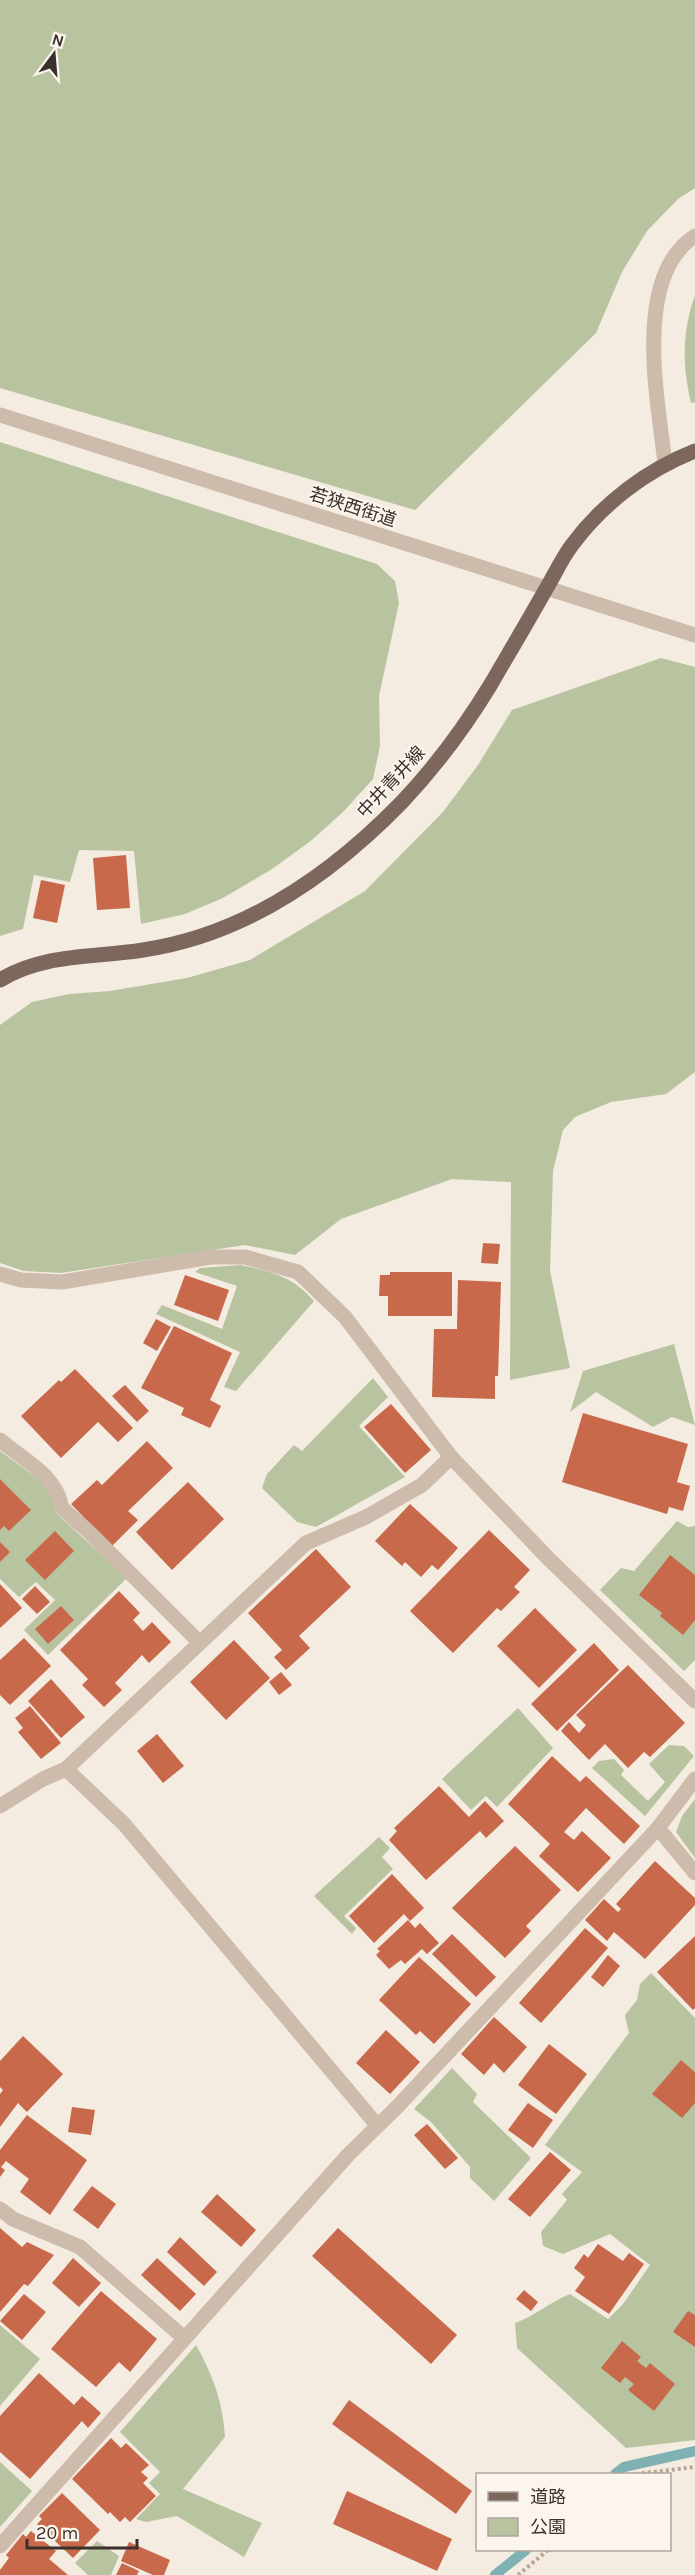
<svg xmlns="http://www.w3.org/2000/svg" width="695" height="2575" font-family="Karla,'Noto Sans JP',sans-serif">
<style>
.green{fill:#b8c4a0}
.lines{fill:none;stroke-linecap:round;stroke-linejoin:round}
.stream{stroke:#7fb0b2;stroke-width:10}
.building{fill:#c8694b}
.path{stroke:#b9a596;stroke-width:4;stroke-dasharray:3 3;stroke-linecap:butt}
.minor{stroke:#cdbbac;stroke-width:15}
.major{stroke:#7d675c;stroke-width:15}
.labels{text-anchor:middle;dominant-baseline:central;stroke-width:4.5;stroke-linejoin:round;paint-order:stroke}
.street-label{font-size:18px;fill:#3b302b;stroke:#fbf5ee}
</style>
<rect width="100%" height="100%" fill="#f4ebe1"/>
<!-- green -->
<g class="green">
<path d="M0,0H695V188L678,199L647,231L622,272L596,333L415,510L0,388Z"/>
<path d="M695,295V402L691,403C682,365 682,332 695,295Z"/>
<path d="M0,442L377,564L395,581L399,603L379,696L380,746L373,779L344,811L312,840L272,869L223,898L185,914L141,924L134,851L79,850L70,882L34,875L23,929L0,936Z"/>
<path d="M661,658L695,667V1072L666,1094L611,1102L575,1117L563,1130L553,1171L550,1271L570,1368L510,1380L511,1182L452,1179L341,1219L295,1255L245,1245L61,1273L24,1271L0,1263V1025L32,1002L69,994L110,991L187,978L250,960L365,891L443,812L478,765L512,710Z"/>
<path d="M241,1265C273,1272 292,1276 314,1301L236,1391L224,1387L240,1352L156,1314L162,1305L222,1329L237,1286L195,1272L200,1268Z"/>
<path d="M674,1344L695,1425L672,1417L653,1427L596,1392L570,1412L583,1371Z"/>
<path d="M373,1378L388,1397L359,1426L405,1477L316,1527L297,1522L262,1488L267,1474L294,1445L302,1451Z"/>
<path d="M0,1451L41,1481L51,1493L56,1513L127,1578L48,1655L24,1630L55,1600L36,1582L19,1597L0,1579Z"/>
<path d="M677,1521L688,1527L695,1526V1660L684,1671L600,1590L621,1568L634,1571Z"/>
<path d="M518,1708L553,1748L497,1807L486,1796L471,1810L442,1779Z"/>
<path d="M669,1745L684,1746L694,1756L645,1816L592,1768L599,1761L614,1759L624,1770L621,1775L648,1801L665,1782L649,1764Z"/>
<path d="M695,1799V1858L676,1832L682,1816Z"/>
<path d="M379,1837L390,1848L382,1857L393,1869L344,1916L356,1928L352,1934L314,1896Z"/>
<path d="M651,1973L695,2018V2440L626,2448L517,2348L515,2323C535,2316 550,2302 570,2294L608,2319L623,2304L650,2265L610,2234L563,2254L543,2246L541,2232L567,2200L562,2194L582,2172L545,2145L629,2033L625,2015L637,2000L640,1984Z"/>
<path d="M452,2068L477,2094L473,2102L531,2158L494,2201L470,2178V2167L431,2122L414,2109Z"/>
<path d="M0,2325L40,2359L0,2406Z"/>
<path d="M196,2345C213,2375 223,2403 225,2437L183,2489L262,2523L244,2557L177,2516L146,2522L136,2519L160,2494L149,2483L160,2472L120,2432Z"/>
<path d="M0,2462L32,2491L0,2527Z"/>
<path d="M97,2541L119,2556L111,2575H88L75,2563Z"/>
</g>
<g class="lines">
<!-- stream -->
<g class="stream">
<path d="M615,2474L624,2467L695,2451"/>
<path d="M495,2575L526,2550"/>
</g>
</g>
<!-- building -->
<g class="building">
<path d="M126,855L130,908L97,910L93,858Z"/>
<path d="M41,880L65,885L57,923L33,918Z"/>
<path d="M483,1243L500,1244L498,1264L481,1263Z"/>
<path d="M390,1272H452V1316H388V1296H379L380,1275H390Z"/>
<path d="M185,1275L229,1290L218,1321L174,1305Z"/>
<path d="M458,1280L501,1282L498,1376H495V1399L432,1397L434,1329H457Z"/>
<path d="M156,1319L171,1327L157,1351L143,1343Z"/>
<path d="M174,1326L232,1353L210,1400L221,1406L210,1428L181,1415L184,1408L141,1388Z"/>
<path d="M75,1369L133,1428L118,1442L98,1422L61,1458L21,1416L59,1380L61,1382Z"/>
<path d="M125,1385L149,1411L137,1422L112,1396Z"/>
<path d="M391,1404L431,1450L405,1473L364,1427Z"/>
<path d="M583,1413L688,1444L677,1482L690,1486L683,1511L669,1507L667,1514L562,1482Z"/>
<path d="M147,1441L173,1468L128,1511L138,1520L112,1546L71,1504L97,1480L102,1485Z"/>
<path d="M0,1479L31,1510L9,1531L4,1526L0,1530Z"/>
<path d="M188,1482L224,1519L172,1570L136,1532Z"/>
<path d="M410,1504L458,1548L438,1570L432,1565L421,1577L405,1562L402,1566L375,1541Z"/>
<path d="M489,1530L530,1570L514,1587L520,1592L501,1611L497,1608L453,1653L410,1611Z"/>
<path d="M55,1531L74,1551L45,1580L25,1560Z"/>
<path d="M0,1542L10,1552L0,1562Z"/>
<path d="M316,1549L351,1587L299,1636L310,1648L286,1670L274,1657L282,1650L248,1613Z"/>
<path d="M670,1555L695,1575V1620L683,1635L660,1616L662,1613L639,1595Z"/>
<path d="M0,1584L22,1608L0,1628Z"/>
<path d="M35,1586L50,1602L37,1614L22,1599Z"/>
<path d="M119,1591L140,1613L133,1620L143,1631L152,1622L171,1642L149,1663L142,1655L115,1683L122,1690L104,1707L82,1685L88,1679L60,1650Z"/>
<path d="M61,1606L74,1620L48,1644L35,1629Z"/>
<path d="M535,1608L577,1650L539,1688L497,1646Z"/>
<path d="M24,1638L51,1666L10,1705L0,1695V1660Z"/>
<path d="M234,1640L270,1678L226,1720L190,1682Z"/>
<path d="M594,1643L619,1670L557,1731L531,1704Z"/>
<path d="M628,1665L685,1723L650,1757L644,1752L628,1768L605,1744L589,1760L561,1731L569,1722L579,1733L586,1725L576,1715Z"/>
<path d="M281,1672L292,1685L279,1695L269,1682Z"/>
<path d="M51,1679L85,1717L61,1738L28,1701Z"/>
<path d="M30,1706L61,1743L41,1759L18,1732L23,1728L15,1718Z"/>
<path d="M157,1734L184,1766L163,1783L137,1751Z"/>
<path d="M552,1756L580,1782L586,1776L640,1826L624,1844L586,1808L564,1832L574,1840L582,1831L611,1858L578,1892L539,1856L550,1844L508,1804Z"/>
<path d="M439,1786L469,1817L485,1801L504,1821L486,1838L480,1831L426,1880L389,1840L397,1831L394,1828Z"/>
<path d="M515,1846L561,1890L526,1926L531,1931L505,1958L452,1908Z"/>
<path d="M655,1861L695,1898V1905L645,1959L614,1932L607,1941L585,1920L604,1899L618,1912L621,1909L616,1904Z"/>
<path d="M392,1874L424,1908L410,1921L404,1914L374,1943L349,1916Z"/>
<path d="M408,1920L415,1928L420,1923L439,1943L427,1954L422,1949L405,1964L401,1960L389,1969L376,1955L380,1951L377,1949Z"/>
<path d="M585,1928L608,1948L541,2023L519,2003Z"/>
<path d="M452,1934L496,1977L476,1997L432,1954Z"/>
<path d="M695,1936V2008L693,2010L657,1972Z"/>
<path d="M608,1955L620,1966L603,1987L591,1977Z"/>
<path d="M419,1957L471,2004L434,2044L420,2031L416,2035L379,2000Z"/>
<path d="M494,2017L527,2047L504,2073L494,2063L484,2075L461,2054Z"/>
<path d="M386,2030L420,2062L390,2094L356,2063Z"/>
<path d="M23,2036L63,2074L27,2112L18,2103L0,2127V2094L3,2090L0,2087V2061Z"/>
<path d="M549,2044L587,2074L556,2114L518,2085Z"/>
<path d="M681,2060L695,2072V2103L682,2118L652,2094Z"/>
<path d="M528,2103L553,2120L533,2148L508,2130Z"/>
<path d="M72,2107L95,2110L91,2135L68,2132Z"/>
<path d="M27,2115L87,2160L50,2215L20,2192L29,2179L6,2161L1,2167L5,2170L0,2177V2150Z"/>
<path d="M427,2124L458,2158L445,2169L414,2135Z"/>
<path d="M550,2152L571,2170L530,2217L508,2199Z"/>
<path d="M92,2186L116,2204L98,2229L73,2210Z"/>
<path d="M217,2194L256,2230L241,2247L201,2212Z"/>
<path d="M0,2228L22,2247L27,2242L54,2255L28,2286L24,2284L0,2312Z"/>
<path d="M338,2228L457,2335L431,2364L312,2256Z"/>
<path d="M180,2237L217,2272L204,2286L167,2252Z"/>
<path d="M598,2244L623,2261L629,2253L644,2264L609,2314L575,2291L585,2277L574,2268L584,2254L588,2258Z"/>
<path d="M73,2258L101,2283L79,2307L52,2283Z"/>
<path d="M157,2258L196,2294L180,2311L141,2275Z"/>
<path d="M524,2290L538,2302L531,2311L516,2299Z"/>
<path d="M101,2291L157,2339L130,2372L119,2362L96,2387L51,2349Z"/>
<path d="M24,2294L46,2312L22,2340L0,2321Z"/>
<path d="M688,2311L695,2315V2347L673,2332Z"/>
<path d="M622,2341L641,2357L637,2361L646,2368L650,2363L675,2384L654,2411L628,2390L634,2384L625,2377L620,2383L601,2368Z"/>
<path d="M39,2373L74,2405L82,2396L101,2413L88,2428L82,2421L30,2479L0,2452V2416Z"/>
<path d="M349,2400L472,2491L456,2514L332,2424Z"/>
<path d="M111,2438L121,2448L126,2443L149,2465L141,2472L148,2478L143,2483L156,2496L130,2522L125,2517L120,2522L110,2512L108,2514L72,2479Z"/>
<path d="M347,2491L452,2539L437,2571L333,2524Z"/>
<path d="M62,2493L100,2530L73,2558L37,2524L42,2519L39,2516Z"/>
<path d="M31,2531L56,2551L49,2559L68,2575H0V2570L9,2558L6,2555L23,2534L26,2537Z"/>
<path d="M129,2542L170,2560L164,2575H153L121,2561Z"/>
<path d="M122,2563L139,2571L137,2575H116Z"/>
</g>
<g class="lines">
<!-- path -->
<g class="path">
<path d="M636,2474L695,2467"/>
<path d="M518,2575L548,2550"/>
</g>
<!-- minor -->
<g class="minor">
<path d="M0,415L695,635"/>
<path d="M665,463C658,401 632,276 695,236"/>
<path d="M0,1274L21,1280L62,1282L211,1257H245L298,1272L345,1317L451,1457L546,1556L695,1701"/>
<path d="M0,1440C24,1461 56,1474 62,1508L89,1532L199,1642"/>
<path d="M66,1769L124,1824L377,2125"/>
<path d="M0,1806L43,1779L66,1769L306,1543L366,1517L422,1485L451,1457"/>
<path d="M658,1828L695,1873"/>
<path d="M0,2209L13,2219L80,2247L183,2337"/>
<path d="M0,2546L348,2155L397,2107L658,1828L695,1779"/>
</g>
<!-- major -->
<path class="major" d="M0,980C44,953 94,958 143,950C245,935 331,875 402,802C436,766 465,727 491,684C509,653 528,621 546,589C555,574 562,558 572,545C603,503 647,470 695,451"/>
</g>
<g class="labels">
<!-- street labels -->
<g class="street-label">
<text transform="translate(353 507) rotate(18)">若狭西街道</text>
<text transform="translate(391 782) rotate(-47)">中井青井線</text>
</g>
</g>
<!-- legend -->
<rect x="476" y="2473" width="195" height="78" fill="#fbf5ee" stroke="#aea6a0" stroke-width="1.5"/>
<rect x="488" y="2492" width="30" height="9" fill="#7d675c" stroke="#aea6a0" stroke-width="1.5"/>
<text x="530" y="2503" font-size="18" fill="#3b302b">道路</text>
<rect x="488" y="2518" width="30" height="18" fill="#b8c4a0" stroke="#aea6a0" stroke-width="1.5"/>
<text x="530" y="2533" font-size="18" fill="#3b302b">公園</text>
<!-- north arrow -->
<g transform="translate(54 54) rotate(16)" stroke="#fbf5ee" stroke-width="4.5" paint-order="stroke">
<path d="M0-4.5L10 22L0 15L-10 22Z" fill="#3b302b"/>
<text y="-9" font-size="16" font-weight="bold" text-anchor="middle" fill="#3b302b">N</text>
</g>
<!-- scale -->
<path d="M27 2539v9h110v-9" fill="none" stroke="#3b302b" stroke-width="3"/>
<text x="36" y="2539" font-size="18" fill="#3b302b" stroke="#fbf5ee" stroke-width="4.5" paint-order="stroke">20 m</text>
</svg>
